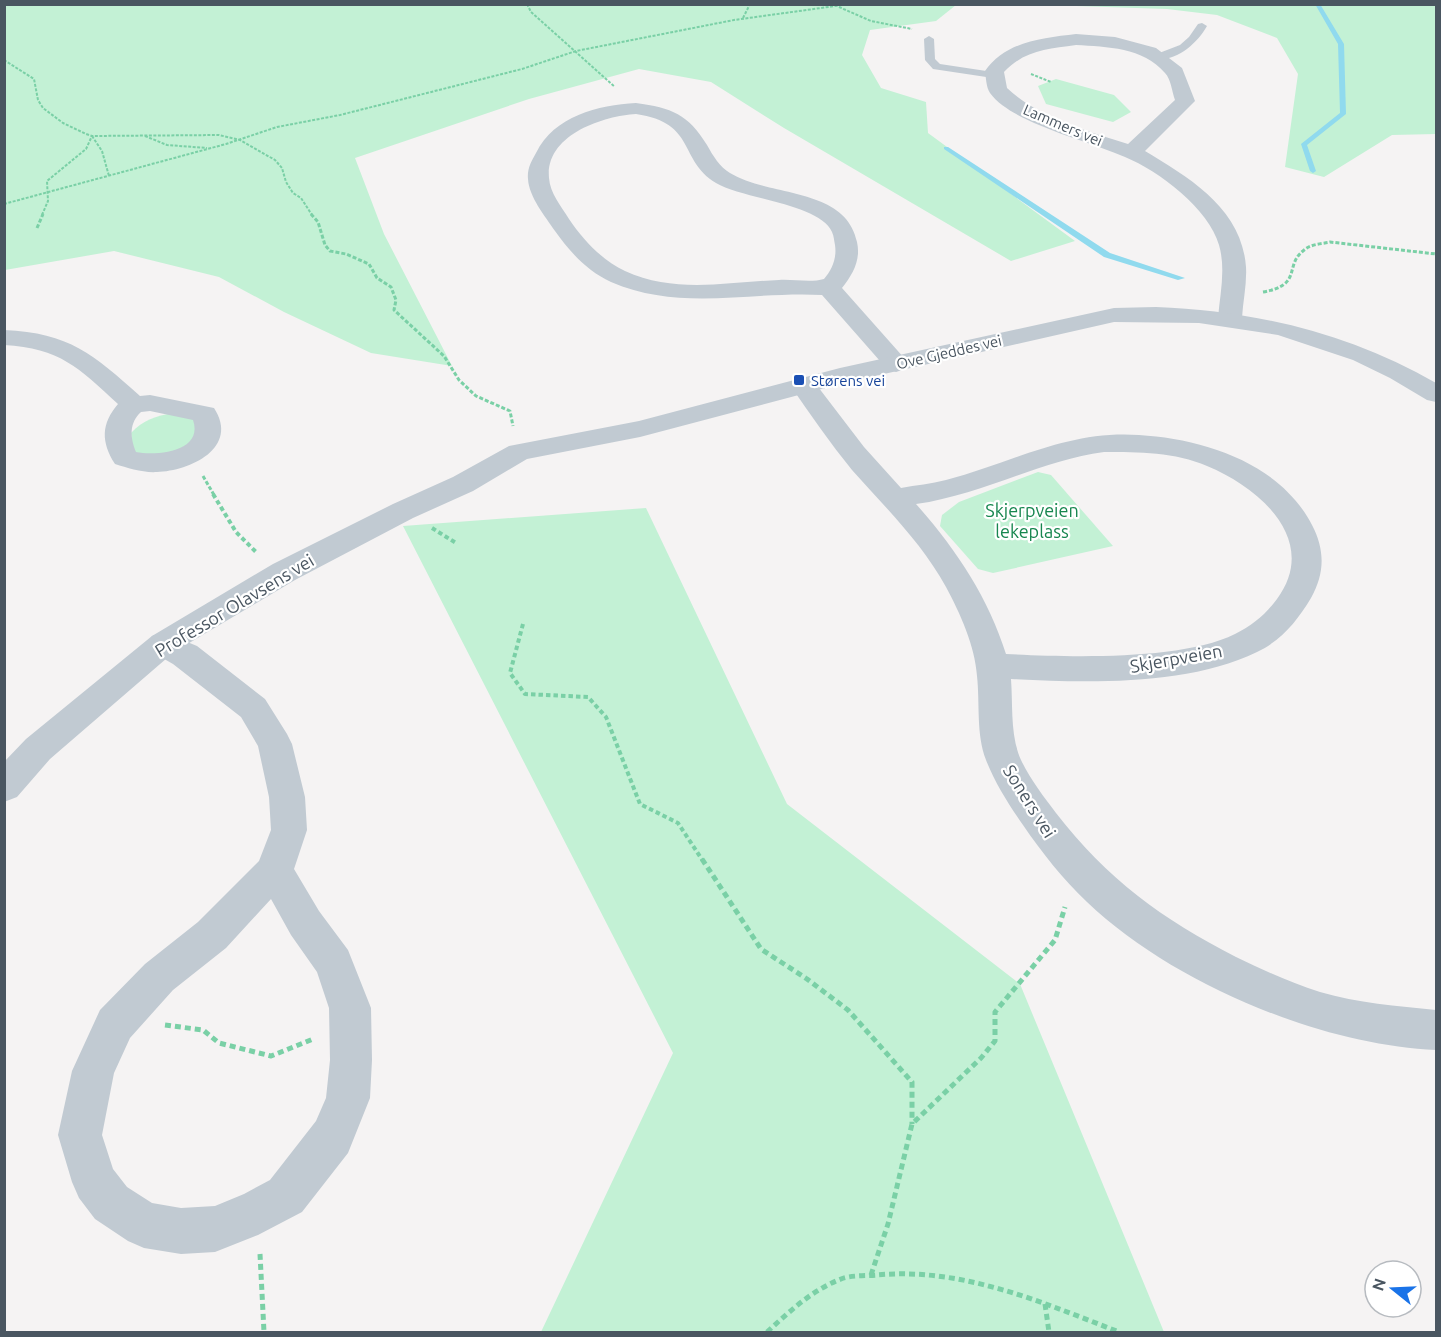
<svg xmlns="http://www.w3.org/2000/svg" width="1441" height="1337" font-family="Ubuntu,sans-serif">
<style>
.green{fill:#c3f1d5}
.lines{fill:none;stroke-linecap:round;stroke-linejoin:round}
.stream{fill:#90daee;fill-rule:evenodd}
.path-far3{stroke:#7ad0a6;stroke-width:2;stroke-dasharray:3 1.5;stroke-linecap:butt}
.path-far2{stroke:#7ad0a6;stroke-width:3;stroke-dasharray:4 2;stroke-linecap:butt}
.path-far1{stroke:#7ad0a6;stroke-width:4;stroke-dasharray:4.5 3;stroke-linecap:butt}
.path{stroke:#7ad0a6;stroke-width:5;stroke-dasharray:6 4;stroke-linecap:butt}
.service{fill:#c1cad2;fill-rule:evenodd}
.minor{fill:#c1cad2;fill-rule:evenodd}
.tertiary{fill:#c1cad2;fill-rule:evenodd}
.transit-dot{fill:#1a4fb4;stroke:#fff;stroke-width:2}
.labels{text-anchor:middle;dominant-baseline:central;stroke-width:4.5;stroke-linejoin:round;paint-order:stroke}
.far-street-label{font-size:15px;fill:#4a5661;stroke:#fff}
.far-transit-label{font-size:15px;fill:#164399;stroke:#fff;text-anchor:start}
.park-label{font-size:18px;fill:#17864f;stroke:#fff}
.street-label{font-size:18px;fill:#4a5661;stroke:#fff}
</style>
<rect width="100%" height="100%" fill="#f5f3f3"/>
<!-- green -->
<g class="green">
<path d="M5,4L956,5L936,21L870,30L862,55L881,88L926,102L928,133L1075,241L1011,261L784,128L711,82L639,69L529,99L355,158L384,234L452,366L371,353L284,312L219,277L114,251L5,270Z"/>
<path d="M1046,5H1436V134L1392,135L1324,177L1285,167L1298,74L1277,38L1217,15L1167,9Z"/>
<path d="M1056,79L1114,95L1131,112L1113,122L1046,104L1038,86Z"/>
<path d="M173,413L185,414L199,422L195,443L163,457L133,452L131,433C143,420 156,416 173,413Z"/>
<path d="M1038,472L1051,475L1113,546L993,573L978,569L940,526L942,515L959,502Z"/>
<path d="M646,508L787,804L1020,984L1164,1332H541L673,1053L403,526Z"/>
</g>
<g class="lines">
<!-- stream -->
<g class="stream">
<path d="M1315,4H1320L1344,44L1346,114L1307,145L1316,171L1313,173L1310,171L1301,144L1340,113L1338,44Z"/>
<path d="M944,147H948L1110,253L1185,278L1178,280L1104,257L944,149Z"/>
</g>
<!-- path-far3 -->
<g class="path-far3">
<path d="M527,4L531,12L615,87"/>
<path d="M839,7L871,21L912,29"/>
<path d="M743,18L750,4"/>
<path d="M4,60L34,79L38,100L43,108L63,123L86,134L92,136L219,135L240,140L275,160L282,168L286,182L293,193L301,198L312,215"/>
<path d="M1031,74L1051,82"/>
<path d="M92,136L102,151L109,176"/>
<path d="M145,136L167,145L207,148"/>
<path d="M4,204L226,144L277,127L340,115L522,69L576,51L734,20L850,4"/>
<path d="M42,215L48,201L47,181L86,149L92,136"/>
</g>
<!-- path-far2 -->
<g class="path-far2">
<path d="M311,214L318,222L325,245L330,251L346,254L369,264L377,278L391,287L396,300L394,310L444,356L459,380L476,396L510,411L513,426"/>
<path d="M37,228L43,214"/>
<path d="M1263,292C1303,285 1284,266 1303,251C1310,244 1321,244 1330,242L1436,254"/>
<path d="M203,476L214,495"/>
</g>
<!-- path-far1 -->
<g class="path-far1">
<path d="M213,494L236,532L257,553"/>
<path d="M432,528L456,543"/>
<path d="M523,624L510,673L525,694L588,697L606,717L640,804L678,823L703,861"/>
</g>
<!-- path -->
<g class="path">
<path d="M702,859L761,949L807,979L848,1010L912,1082V1124"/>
<path d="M165,1025L203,1030L219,1043L271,1056L313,1039"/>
<path d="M260,1254L264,1332"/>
<path d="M871,1275L888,1224L912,1124L981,1058L995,1041V1012L1055,940L1065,907"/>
<path d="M1045,1304L1049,1332"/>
<path d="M767,1332C789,1312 812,1290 841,1279C851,1275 866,1276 877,1275C962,1267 1041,1302 1119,1332"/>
</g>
<!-- service -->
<g class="service">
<path d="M1202,23L1207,26C1197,44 1176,62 1154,59V55L1180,45L1189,37L1198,24Z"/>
<path d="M929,36L934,39L935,59L940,64L993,72L999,75L993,78L933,69L925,60L924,39Z"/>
</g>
<!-- minor -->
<g class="minor">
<path d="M1076,34L1115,37L1156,48L1182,68L1195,101L1145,151C1190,178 1242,209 1246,267C1247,284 1243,301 1242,318L1239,323L1230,325L1221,323L1218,318C1220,294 1226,269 1219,245C1209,209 1159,171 1125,157C1097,145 1067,137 1039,125C1023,118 1001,108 990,93C986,87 986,77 985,71C1006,41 1043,38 1076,34ZM1076,45C1107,47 1143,47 1165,73C1171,79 1172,92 1175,100L1128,144C1087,131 1039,118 1007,88L1004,72C1025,50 1047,49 1076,45Z"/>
<path d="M636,103C672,108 688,114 707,145C713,156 720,167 730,173C769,197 846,187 857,242C861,260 853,274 842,288L905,359L909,364L905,369L896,372L887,369L822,295C751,291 680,312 611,282C587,271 570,252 555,231C545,216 529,197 528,179C527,169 531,162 536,153C554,116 598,105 636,103ZM636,114C697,123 678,160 716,183C743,199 820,204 832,232C834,236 834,241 835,245C837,258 832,270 824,279C811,283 793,279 779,280C727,282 675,294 625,271C602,260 583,240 569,219C561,206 550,193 549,178C545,135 603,116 636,114Z"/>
<path d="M4,330C70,333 93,354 140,396L150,395L214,408C240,448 190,471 157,472C143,473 128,468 115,464C101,442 101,424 118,404C79,368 60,348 4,345ZM150,411L193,420C204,452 156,456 136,452C130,437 129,423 141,412Z"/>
<path d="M803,377L812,379L864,447L901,488C916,485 931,484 946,480C1012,463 1066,430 1139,435C1204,439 1280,463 1312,525C1325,550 1325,573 1311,598C1297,621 1282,640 1257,652C1187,686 1087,683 1011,679C1013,705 1010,736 1021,760C1030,779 1044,797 1056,813C1107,879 1162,919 1236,957C1263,970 1291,983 1320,992C1358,1003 1397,1006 1436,1010V1050C1320,1045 1172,983 1087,902C1063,879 1042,853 1023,825C1009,805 995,783 986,760C976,734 980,704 977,676C975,646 960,613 946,587C922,543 885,507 852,470C830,443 810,414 790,385L794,379ZM1104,452C1139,452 1175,452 1207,466C1260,488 1320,540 1277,599C1265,615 1253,625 1235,634C1181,661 1067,657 1006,654C988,597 956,549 916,504C981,495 1039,461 1104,452Z"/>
<path d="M163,632L197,646L265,699L287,734L292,744L305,797L307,830L294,869L319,911L348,950L371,1008L372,1060L370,1098L348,1153L302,1212L258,1235L215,1252L181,1254L144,1248L128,1241L95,1219L79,1198L72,1182L58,1135L72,1071L100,1010L145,964L198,922L259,861L271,830L269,797L258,746L241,717L173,664L152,652L147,644L152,636ZM271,899L291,935L317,972L329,1008L330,1060L326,1098L316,1121L270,1180L244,1194L215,1206L181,1208L152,1203L127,1187L113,1169L102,1135L114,1073L130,1038L173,990L226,948Z"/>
</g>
<!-- tertiary -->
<path class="tertiary" d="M1156,307C1256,311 1349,333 1436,383V402L1427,400L1390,378L1353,360L1278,335L1199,323L1114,322L844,383L640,437L527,459L473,491L413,518L295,580L174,652L50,759L17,797L4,802V762L26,739L152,636L273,564L393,504L453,477L509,446L639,421L840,368L1114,308Z"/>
</g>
<!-- markers -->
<rect class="transit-dot" x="793" y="374" width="12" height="12" rx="3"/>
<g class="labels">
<!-- far-street labels -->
<g class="far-street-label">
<text transform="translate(1063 125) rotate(23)">Lammers vei</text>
<text transform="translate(949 352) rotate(-13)">Ove Gjeddes vei</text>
</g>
<!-- far-transit labels -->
<g class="far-transit-label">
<text x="811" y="380">Størens vei</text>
</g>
<!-- park labels -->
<g class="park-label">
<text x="1032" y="510">Skjerpveien<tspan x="1032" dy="21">lekeplass</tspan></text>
</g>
<!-- street labels -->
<g class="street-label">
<text transform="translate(234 605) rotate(-31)">Professor Olavsens vei</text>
<text transform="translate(1176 658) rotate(-10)">Skjerpveien</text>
<text transform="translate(1030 801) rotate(58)">Soners vei</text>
</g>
</g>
<!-- border -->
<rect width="1441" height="1337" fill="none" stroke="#4a5661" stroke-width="12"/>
<!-- north arrow -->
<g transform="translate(1393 1289) rotate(288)"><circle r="28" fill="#ffffff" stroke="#b7bbc0" stroke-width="1.5"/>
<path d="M0-4.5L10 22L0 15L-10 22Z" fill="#1a73e8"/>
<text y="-9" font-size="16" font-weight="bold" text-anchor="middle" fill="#4a5661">N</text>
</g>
</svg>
